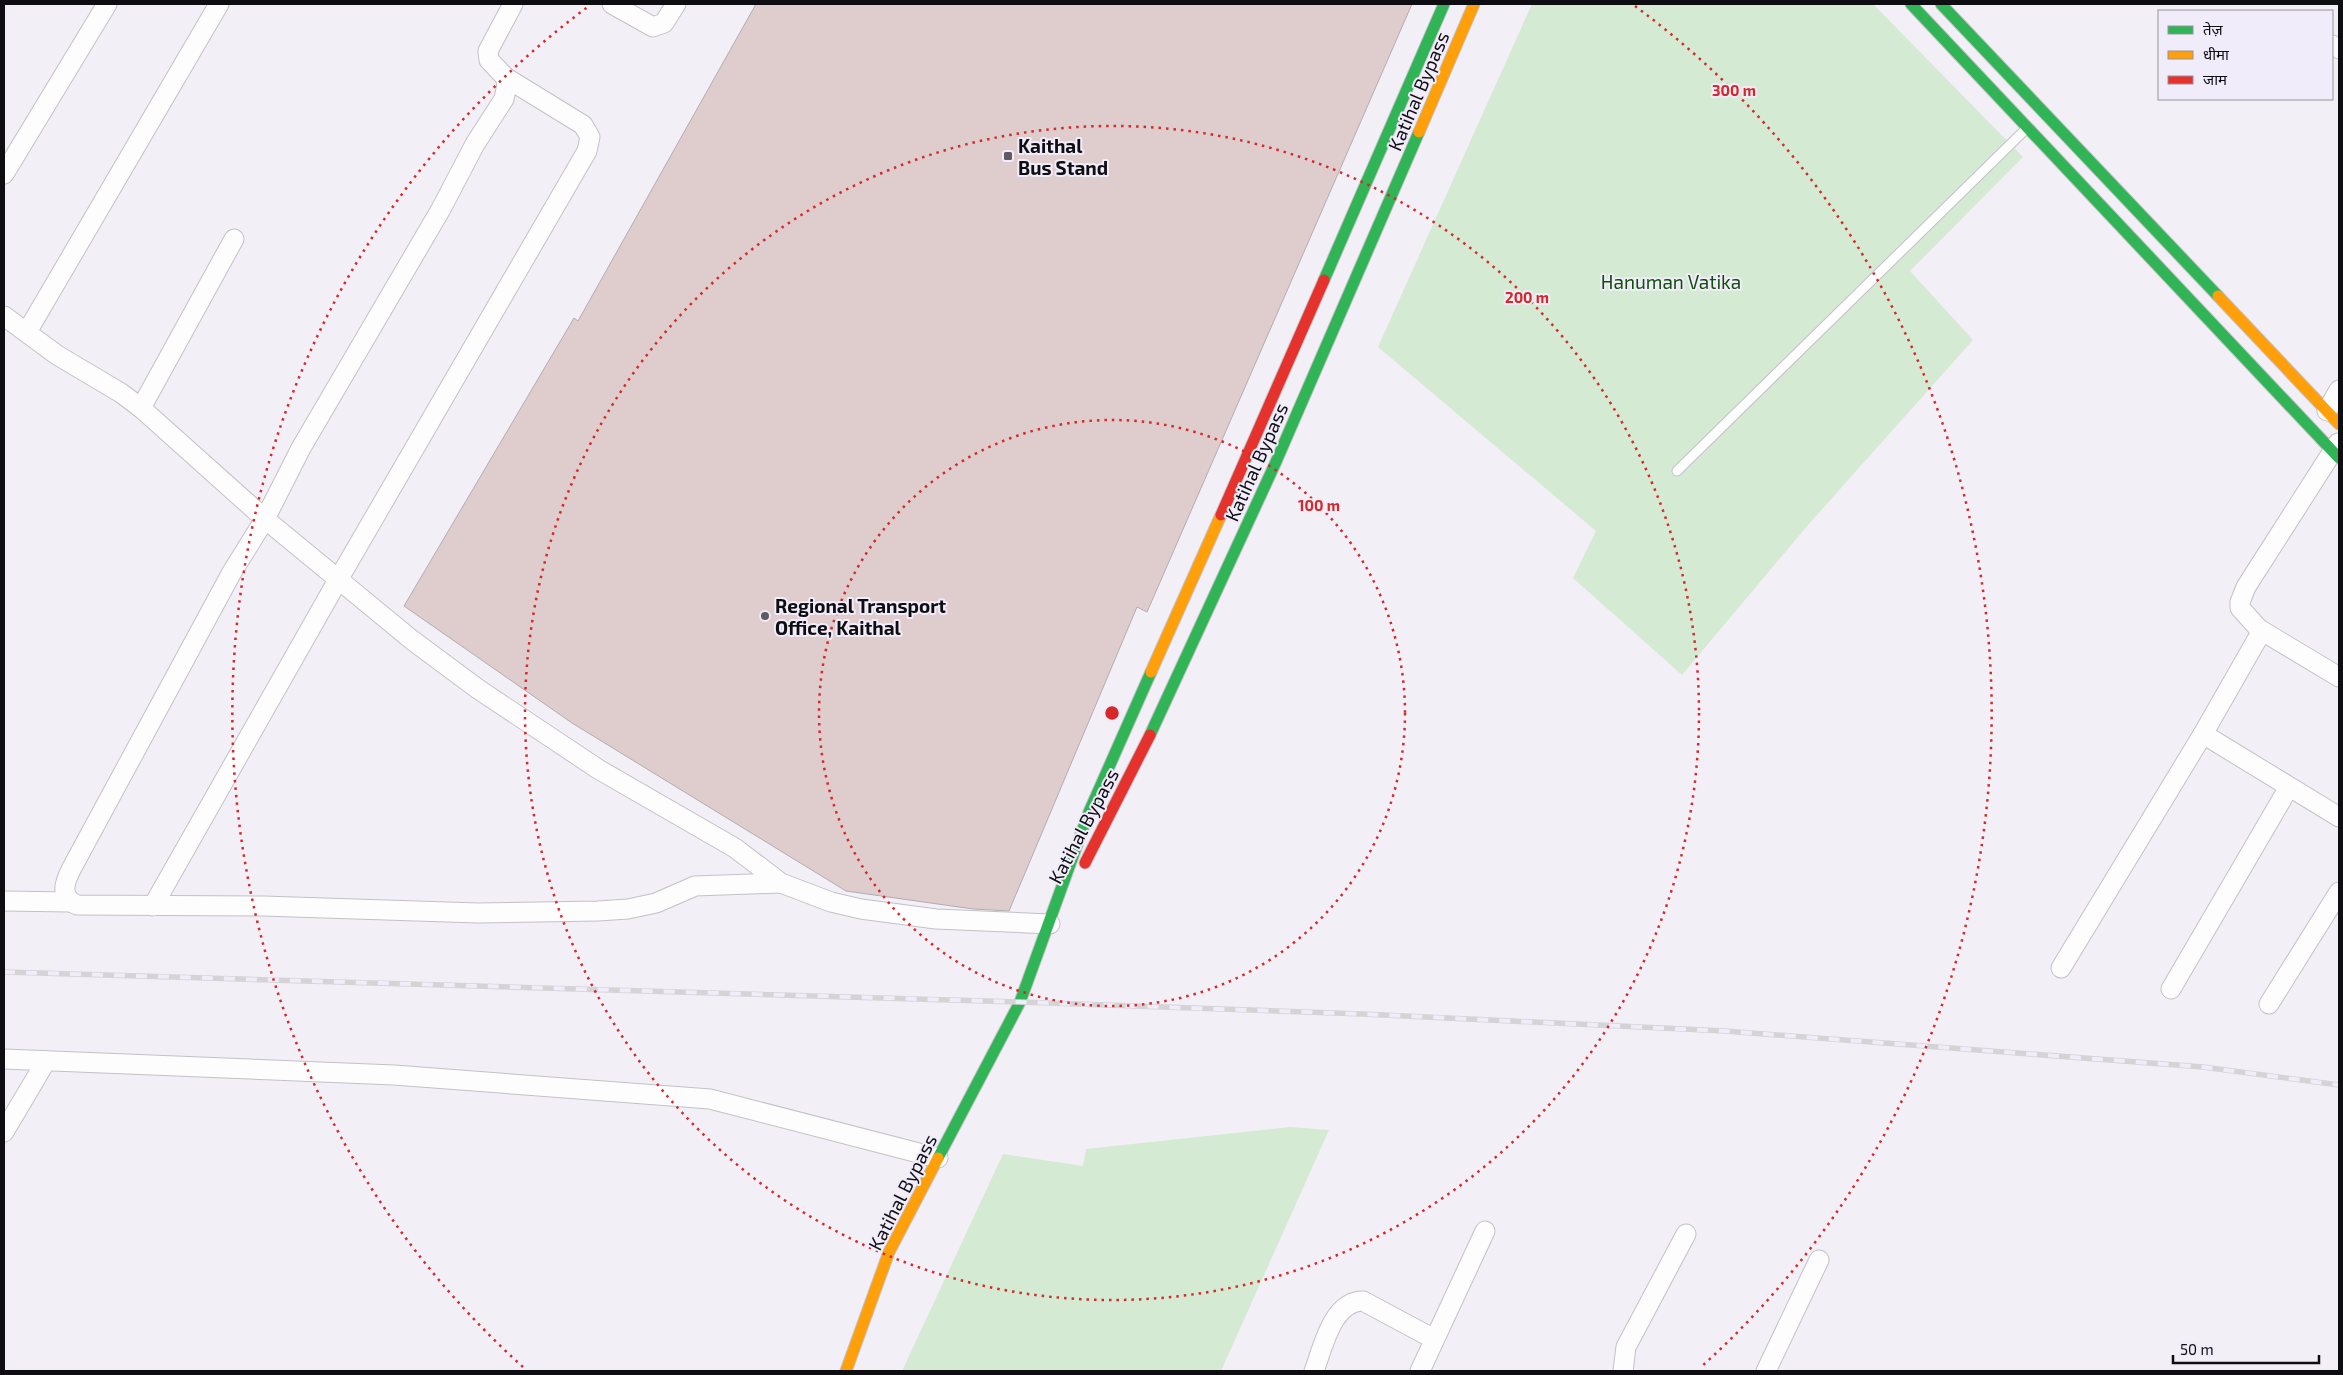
<svg xmlns="http://www.w3.org/2000/svg" width="2343" height="1375" font-family="'Exo 2','Noto Sans Devanagari',sans-serif">
<style>
.green{fill:#d5ead3}
.building{fill:#dfcccd;stroke:#b1adb0}
.lines{fill:none;stroke-linecap:round;stroke-linejoin:round}
.lane-casing{stroke:#c3c1c7;stroke-width:11}
.street-casing{stroke:#c3c1c7;stroke-width:21}
.fast-casing{stroke:#c3c1c7;stroke-width:13}
.slow-casing{stroke:#c3c1c7;stroke-width:13}
.jam-casing{stroke:#c3c1c7;stroke-width:13}
.lane{stroke:#fdfdfe;stroke-width:9}
.street{stroke:#fdfdfe;stroke-width:19}
.fast{stroke:#30b455;stroke-width:11}
.slow{stroke:#ff9f0a;stroke-width:11}
.jam{stroke:#e5322d;stroke-width:11}
.rail-casing{stroke:#d4d3d6;stroke-width:5.5}
.rail{stroke:#f1ecf9;stroke-width:4;stroke-dasharray:11;stroke-linecap:butt}
.ring{fill:none;stroke:#d62828;stroke-width:2.5;stroke-dasharray:2.5 5}
.poi-dot{fill:#5e5c61;stroke:#f1ecf9;stroke-width:2}
.labels{text-anchor:middle;dominant-baseline:central;stroke-width:4;stroke-linejoin:round;paint-order:stroke}
.street-label{font-size:19px;fill:#0e0d11;stroke:#f1ecf9}
.poi-label{font-size:19px;font-weight:bold;fill:#0e0d11;stroke:#f1ecf9;text-anchor:start}
.park-label{font-size:19px;fill:#0f4f09;stroke:#f1ecf9}
.centre{fill:#d62828;stroke:#f1ecf9;stroke-width:2.5}
.ring-label{font-size:15px;text-anchor:middle;font-weight:bold;fill:#d62828;stroke:#f1ecf9;stroke-width:4;stroke-linejoin:round;paint-order:stroke}
</style>
<rect width="100%" height="100%" fill="#f2eff6"/>
<!-- green -->
<g class="green">
<path d="M1532,4H1873L2023,157L1910,271L1973,340L1808,525L1682,675L1573,578L1596,531L1378,347Z"/>
<path d="M1290,1127L1329,1130L1221,1371H902L1003,1154L1083,1166L1086,1149Z"/>
</g>
<!-- building -->
<path class="building" d="M756,4H1412L1147,612L1137,607L1009,911L973,909L846,891L572,723L404,606L574,318L578,321Z"/>
<g class="lines">
<defs>
<path id="lane" d="M1677,471L2027,128"/>
<g id="street">
<path d="M513,4L488,51L489,60L505,77L507,84L504,99L475,144L441,209L301,448L265,519L412,640L478,689L598,769L735,848L781,883L831,902L861,909L936,919L1050,924"/>
<path d="M612,4L653,27L664,23L676,4"/>
<path d="M2332,45L2339,49"/>
<path d="M4,174L107,4"/>
<path d="M4,316L57,355L121,393L141,408L265,519L232,572L81,851C72,869 52,894 77,905L263,906L478,913L598,911L628,909L656,903L695,886L781,883"/>
<path d="M27,332L219,4"/>
<path d="M141,408L234,239"/>
<path d="M2327,411L2339,390"/>
<path d="M2259,629L2339,677"/>
<path d="M2203,734L2339,817"/>
<path d="M4,901L70,902"/>
<path d="M153,906L338,580L587,151L590,137L583,125L505,77"/>
<path d="M2061,968L2203,734L2259,636V629L2240,608V602L2246,587L2338,443"/>
<path d="M2171,989L2289,787"/>
<path d="M2269,1004L2339,892"/>
<path d="M4,1059L394,1075L710,1099L938,1158"/>
<path d="M4,1132L46,1061"/>
<path d="M1314,1371C1323,1348 1332,1301 1363,1301L1434,1339"/>
<path d="M1420,1371L1485,1231"/>
<path d="M1623,1371L1626,1347L1686,1234"/>
<path d="M1766,1371L1819,1260"/>
</g>
<g id="fast">
<path d="M1911,4L2339,458"/>
<path d="M1941,4L2218,296"/>
<path d="M1324,280L1444,4"/>
<path d="M1150,735L1275,464L1419,132"/>
<path d="M938,1158L1020,1002L1089,812L1151,672"/>
</g>
<g id="slow">
<path d="M1419,132L1474,4"/>
<path d="M2218,296L2339,424"/>
<path d="M1151,672L1221,515"/>
<path d="M846,1371L889,1252L938,1158"/>
</g>
<g id="jam">
<path d="M1221,515L1324,280"/>
<path d="M1085,863L1150,735"/>
</g>
</defs>
<!-- lane casing -->
<use href="#lane" class="lane-casing"/>
<!-- street casing -->
<use href="#street" class="street-casing"/>
<!-- fast casing -->
<use href="#fast" class="fast-casing"/>
<!-- slow casing -->
<use href="#slow" class="slow-casing"/>
<!-- jam casing -->
<use href="#jam" class="jam-casing"/>
<!-- lane -->
<use href="#lane" class="lane"/>
<!-- street -->
<use href="#street" class="street"/>
<!-- fast -->
<use href="#fast" class="fast"/>
<!-- slow -->
<use href="#slow" class="slow"/>
<!-- jam -->
<use href="#jam" class="jam"/>
<defs>
<path id="rail" d="M4,972L1020,1002L1362,1014L1725,1031L2203,1067L2339,1085"/>
</defs>
<!-- rail casing -->
<use href="#rail" class="rail-casing"/>
<!-- rail -->
<use href="#rail" class="rail"/>
</g>
<!-- distance rings -->
<g class="ring">
<circle cx="1112" cy="713" r="293"/>
<circle cx="1112" cy="713" r="587"/>
<path d="M523 1367A880 880 0 0 1 589 6M1635 6A880 880 0 0 1 1701 1367"/>
</g>
<!-- markers -->
<g class="poi-dot">
<rect x="1003" y="151" width="10" height="10" rx="2.5"/>
<circle cx="765" cy="616" r="5"/>
</g>
<g class="labels">
<!-- street labels -->
<g class="street-label">
<text transform="translate(1418 91) rotate(-67)">Katihal Bypass</text>
<text transform="translate(1256 462) rotate(-66)">Katihal Bypass</text>
<text transform="translate(1083 826) rotate(-62)">Katihal Bypass</text>
<text transform="translate(902 1192) rotate(-63)">Katihal Bypass</text>
</g>
<!-- poi labels -->
<g class="poi-label">
<text x="1018" y="145">Kaithal<tspan x="1018" dy="22">Bus Stand</tspan></text>
<text x="775" y="605">Regional Transport<tspan x="775" dy="22">Office, Kaithal</tspan></text>
</g>
<!-- park labels -->
<g class="park-label">
<text x="1671" y="281">Hanuman Vatika</text>
</g>
</g>
<circle cx="1112" cy="713" r="8" class="centre"/>
<g class="ring-label">
<text x="1734" y="96">300 m</text>
<text x="1527" y="303">200 m</text>
<text x="1319" y="511">100 m</text>
</g>
<!-- border -->
<rect width="2343" height="1375" fill="none" stroke="#0e0d11" stroke-width="10"/>
<!-- legend -->
<rect x="2158" y="10" width="175" height="90" fill="#f1ecf9" stroke="#96939c"/>
<rect x="2168" y="26" width="25" height="8" fill="#30b455" stroke="#96939c"/>
<text x="2203" y="35" font-size="15" fill="#0e0d11">तेज़</text>
<rect x="2168" y="51" width="25" height="8" fill="#ff9f0a" stroke="#96939c"/>
<text x="2203" y="60" font-size="15" fill="#0e0d11">धीमा</text>
<rect x="2168" y="76" width="25" height="8" fill="#e5322d" stroke="#96939c"/>
<text x="2203" y="85" font-size="15" fill="#0e0d11">जाम</text>
<!-- scale -->
<path d="M2173 1355v8h146v-8" fill="none" stroke="#0e0d11" stroke-width="2.5"/>
<text x="2180" y="1355" font-size="15" fill="#0e0d11" stroke="#f1ecf9" stroke-width="4" paint-order="stroke">50 m</text>
</svg>
